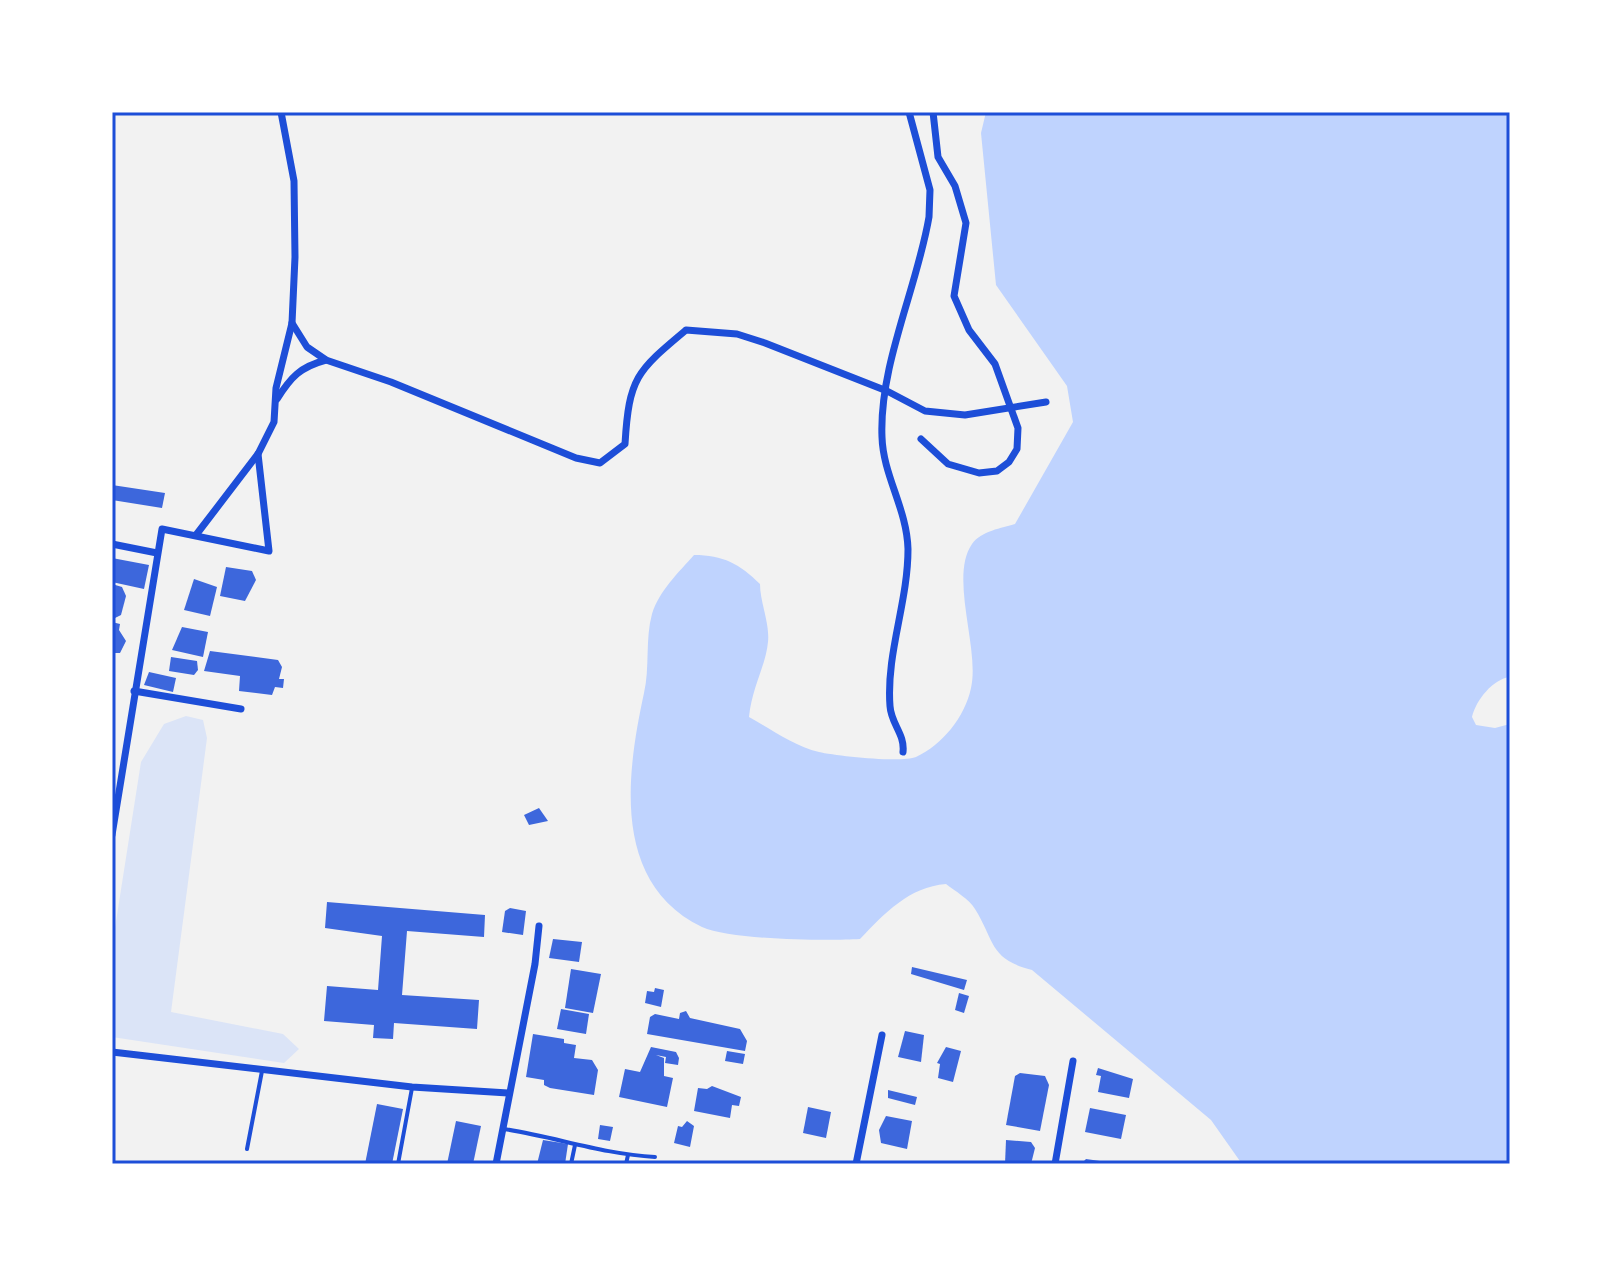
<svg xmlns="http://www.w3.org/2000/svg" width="1622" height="1276" font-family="Arial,sans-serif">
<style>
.green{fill:#dbe4f7}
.water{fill:#bfd3fe}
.building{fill:#3d67dc}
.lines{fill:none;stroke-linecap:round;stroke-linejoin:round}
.service{stroke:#1d4ed8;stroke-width:4}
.minor{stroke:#1d4ed8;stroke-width:7}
.neatline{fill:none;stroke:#1d4ed8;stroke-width:3}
</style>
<rect width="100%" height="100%" fill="#f2f2f2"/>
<!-- green -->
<path class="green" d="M186,716L203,720L207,738L171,1012L283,1034L299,1049L284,1063L112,1037V947L141,762L164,724Z"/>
<!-- water -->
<path class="water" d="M986,112H1510V677C1493,679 1476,700 1472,717L1476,725L1495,728L1510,724V1164H1242L1211,1120L1032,970C989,959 995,941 975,909C969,899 955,891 946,884C909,887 885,913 860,939C827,941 731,940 702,927C612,883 626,776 644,693C650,668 645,639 652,614C659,591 679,572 694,555C723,555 740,564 760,584C760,602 770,624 768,642C766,665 752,687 749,717C771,729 794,746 819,752C836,756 901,763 916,757C942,745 965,717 971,688C980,649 949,577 972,544C981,531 1002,528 1015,524L1073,422L1067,386L996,285L981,133Z"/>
<!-- building -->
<g class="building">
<path d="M112,485L165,493L162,508L112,500Z"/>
<path d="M112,558L149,565L144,589L112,582Z"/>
<path d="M226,567L252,571L256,580L245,601L220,596Z"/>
<path d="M194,579L217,587L210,616L184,610Z"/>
<path d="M112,584L122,587L126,596L121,615L115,618H112Z"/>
<path d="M112,622L120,624L119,630L126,641L120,653H112Z"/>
<path d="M182,627L208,632L203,657L172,650Z"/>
<path d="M210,651L278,660L282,667L279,679H284L283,688L275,687L272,695L239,691L240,676L204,671Z"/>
<path d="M171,657L197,661L198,670L194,675L169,671Z"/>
<path d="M149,672L176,678L173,692L144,685Z"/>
<path d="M539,808L548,821L529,825L524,815Z"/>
<path d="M327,902L485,915L484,937L407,931L402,995L479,1000L477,1029L394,1023L393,1039L373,1038L374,1025L324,1021L327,986L378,990L382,936L325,928Z"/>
<path d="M510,908L526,911L523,935L502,932L505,911Z"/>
<path d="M553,939L582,942L579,962L549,958Z"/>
<path d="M912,967L967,980L964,990L911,974Z"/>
<path d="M571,969L601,974L593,1013L565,1008Z"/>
<path d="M655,988L664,990L661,1007L645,1003L647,991L654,992Z"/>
<path d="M959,993L969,996L964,1013L955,1010Z"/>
<path d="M561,1009L589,1014L586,1034L557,1029Z"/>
<path d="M686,1011L690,1018L740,1029L747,1041L745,1051L647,1034L650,1017L655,1014L679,1019L680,1013Z"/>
<path d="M905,1031L924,1035L921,1062L898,1057Z"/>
<path d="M533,1034L564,1039V1043L576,1045L574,1058L592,1060L598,1070L594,1095L550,1088L544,1085V1080L526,1077Z"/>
<path d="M651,1047L676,1052L679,1058L678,1065L665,1063L666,1057L656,1055L664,1058V1076L673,1078L667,1107L619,1097L625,1069L640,1072Z"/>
<path d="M946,1047L961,1051L953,1082L938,1078L940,1064L937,1063Z"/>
<path d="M727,1051L745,1054L743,1064L725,1061Z"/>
<path d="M1098,1068L1133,1079L1129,1098L1098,1092L1101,1076L1096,1075Z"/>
<path d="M1020,1073L1045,1076L1049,1085L1040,1131L1006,1125L1015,1076Z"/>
<path d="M712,1086L741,1097L739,1106L732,1105L730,1118L694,1111L698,1088L707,1089Z"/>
<path d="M888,1090L917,1097L915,1105L888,1098Z"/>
<path d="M377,1104L403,1109L392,1164H365Z"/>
<path d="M808,1107L831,1112L826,1138L803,1133Z"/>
<path d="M1090,1108L1126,1115L1121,1139L1085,1132Z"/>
<path d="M886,1116L912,1121L907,1149L881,1143L879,1130Z"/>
<path d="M456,1121L481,1126L473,1164H447Z"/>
<path d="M687,1121L694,1126L690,1147L674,1143L678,1126L682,1127Z"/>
<path d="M600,1125L613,1127L610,1141L598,1139Z"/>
<path d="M543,1140L568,1144L565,1164H537Z"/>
<path d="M1006,1140L1031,1142L1035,1148L1031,1164H1005Z"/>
<path d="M1086,1159L1107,1162V1164H1081Z"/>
</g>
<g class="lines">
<!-- service -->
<g class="service">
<path d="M504,1129C556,1137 602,1154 655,1157"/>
<path d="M247,1149L262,1071"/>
<path d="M398,1164L412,1088"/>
<path d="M571,1164L575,1145"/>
<path d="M626,1164L628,1155"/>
</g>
<!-- minor -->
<g class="minor">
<path d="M292,323L307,347L326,360L391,382L576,458L600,463L625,444C629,377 637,371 686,330L737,334L765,343L887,391L925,411L965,415L1046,402"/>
<path d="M277,399C291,377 300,367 326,360"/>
<path d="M921,439L948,464L979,473L997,471L1009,462L1017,449L1018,428L995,364L969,330L954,296L966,223L955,186L938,157L933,112"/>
<path d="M196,535L258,454L274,422L276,388L292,323L295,257L294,181L281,112"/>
<path d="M112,544L157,553"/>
<path d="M134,691L241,709"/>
<path d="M903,752C905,734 891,724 890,706C886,653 908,603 908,549C907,509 883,475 882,437C879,365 917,288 929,217L930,190L909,112"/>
<path d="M112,835L162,529L269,551L258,454"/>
<path d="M112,1052L412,1087L508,1093"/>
<path d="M496,1164L535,964L539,926"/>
<path d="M856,1164L882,1035"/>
<path d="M1055,1164L1073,1061"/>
</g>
</g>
<!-- border -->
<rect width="1622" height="1276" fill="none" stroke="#ffffff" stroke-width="228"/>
<rect x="114" y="114" width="1394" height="1048" class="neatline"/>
</svg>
